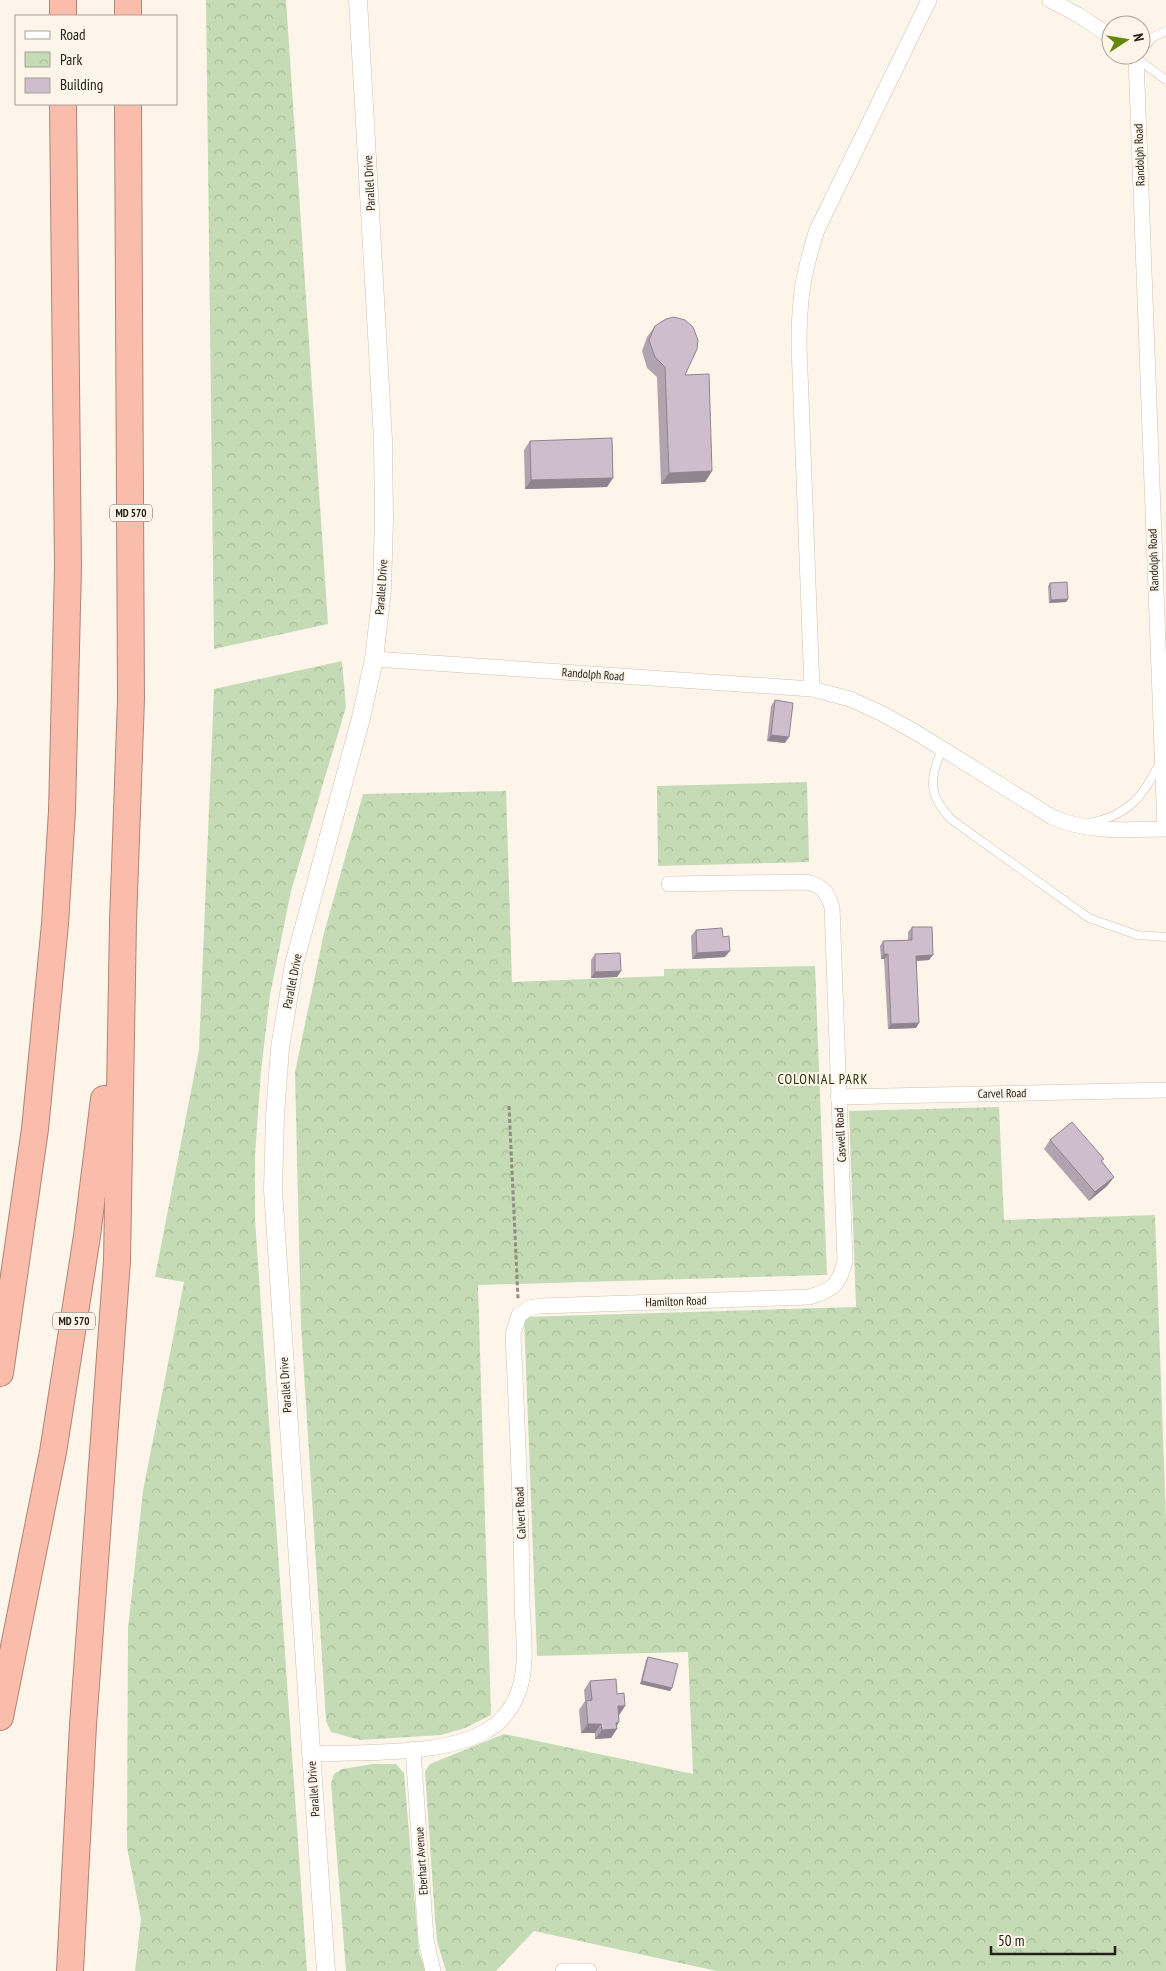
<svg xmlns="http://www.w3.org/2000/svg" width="1166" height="1971" font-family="'PT Sans Narrow',sans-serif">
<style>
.park{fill:url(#park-crowns)}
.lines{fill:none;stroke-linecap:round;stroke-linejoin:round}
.service-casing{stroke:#cec0ae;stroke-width:9}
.minor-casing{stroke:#cec0ae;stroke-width:16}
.tertiary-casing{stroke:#cec0ae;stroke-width:19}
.motorway-casing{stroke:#af8578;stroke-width:28}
.path{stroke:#938c83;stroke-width:3;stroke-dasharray:4 2.5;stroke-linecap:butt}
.service{stroke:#fff;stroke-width:8}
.minor{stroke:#fff;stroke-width:15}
.tertiary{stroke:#fff;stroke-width:18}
.motorway{stroke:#fabcab;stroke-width:26}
.wall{fill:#b1a3b0}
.shaded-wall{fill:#908490}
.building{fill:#cebdcd;stroke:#908490}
.labels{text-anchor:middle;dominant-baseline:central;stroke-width:4;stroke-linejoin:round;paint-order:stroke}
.shield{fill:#fef5ea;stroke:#666058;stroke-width:1}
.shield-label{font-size:11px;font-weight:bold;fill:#25201a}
.street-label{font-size:12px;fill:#25201a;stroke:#fef5ea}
.neighbourhood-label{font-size:14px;letter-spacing:1px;fill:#24310c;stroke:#fef5ea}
</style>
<defs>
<pattern id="park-crowns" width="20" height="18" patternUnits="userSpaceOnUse" patternTransform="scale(1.25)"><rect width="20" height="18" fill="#c5dbb5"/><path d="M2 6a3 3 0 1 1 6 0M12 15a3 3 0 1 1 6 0" fill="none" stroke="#a9bc9b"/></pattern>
</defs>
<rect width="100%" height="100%" fill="#fef5ea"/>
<!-- park -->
<g class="park">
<path d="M206,0H286L328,624L214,649Z"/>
<path d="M342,661L346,707L291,891L270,995L261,1071L255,1155V1220L307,1971H135L141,1919L127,1847L128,1629L143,1491L184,1282L155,1277L199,1050L214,689Z"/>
<path d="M807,782L809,862L658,866L657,786Z"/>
<path d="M506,791L512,982L664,976V969L815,966L827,1275L478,1285L491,1715L465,1728L441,1735L360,1740L331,1732L326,1721L301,1326L295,1072L324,933L363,794Z"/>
<path d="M999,1107L1004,1220L1155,1215L1166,1520V1971H717L534,1931L496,1971H446L437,1941L435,1919L425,1771L430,1764L504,1734L693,1774L688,1652L537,1656L524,1317L856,1307L849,1111Z"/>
<path d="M373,1764H396L404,1773L419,1952L426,1971H346L331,1783L334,1774L342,1769Z"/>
</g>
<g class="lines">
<defs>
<g id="service">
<path d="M1141,51L1153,37L1166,31"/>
<path d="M1136,58L1166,80"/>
<path d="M942,749C929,779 928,796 952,820L1089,918L1137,935L1166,937"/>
<path d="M1089,823C1128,816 1144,796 1160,762"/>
</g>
<g id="minor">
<path d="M1050,0L1080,16L1111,37"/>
<path d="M374,659L812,689L850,699L881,713L917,733L1052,817C1089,833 1125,830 1165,829L1136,58L1132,55"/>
<path d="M812,689L799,345C799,299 803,273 817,230L929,0"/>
<path d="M838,1097L1166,1090"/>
<path d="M413,1749L426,1940L433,1971"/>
<path d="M311,1754C360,1752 444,1756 486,1731C502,1722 513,1708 519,1690C528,1665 523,1631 522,1604C522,1514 517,1424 513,1334L519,1315L529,1308L540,1306L809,1297C833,1290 839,1285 845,1261L832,907C827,892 822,885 806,882L669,884"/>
<path d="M563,1971H589"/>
</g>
<path id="tertiary" d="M326,1971L273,1190L275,1115L280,1048L294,964L361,718L374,659L382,590L384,519L383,440L358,0"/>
<g id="motorway">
<path d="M128,0V16"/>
<path d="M63,16V0"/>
<path d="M0,1373L35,1129L55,924L62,811L68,567L63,104"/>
<path d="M0,1717L53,1452L87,1236L104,1099"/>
<path d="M70,1971L83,1725L117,1261L123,922L131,699L128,104"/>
</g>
</defs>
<!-- service casing -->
<use href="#service" class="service-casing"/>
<!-- minor casing -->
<use href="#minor" class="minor-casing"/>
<!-- tertiary casing -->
<use href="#tertiary" class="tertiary-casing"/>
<!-- motorway casing -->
<use href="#motorway" class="motorway-casing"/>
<!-- path -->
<path class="path" d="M509,1106L518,1299"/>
<!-- service -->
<use href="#service" class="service"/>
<!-- minor -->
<use href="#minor" class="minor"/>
<!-- tertiary -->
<use href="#tertiary" class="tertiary"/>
<!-- motorway -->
<use href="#motorway" class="motorway"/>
</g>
<!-- wall -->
<g class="wall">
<path d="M655,326L685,375L712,471L705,482L661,484L657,377L647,368L642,351L647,337Z"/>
<path d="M530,441L613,478L607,487L525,489L524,450Z"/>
<path d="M1050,583L1068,599L1066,602L1049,603L1048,586Z"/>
<path d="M775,700L785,743L767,741L771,706Z"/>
<path d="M912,927L933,955L929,960L917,961L916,1028L888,1029L884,959H881L880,946L883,941L908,940V932Z"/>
<path d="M696,930L723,937L725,957L692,959L691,936Z"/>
<path d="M595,954L621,971L617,977L591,978V960Z"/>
<path d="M1050,1140L1102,1161L1114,1177L1107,1186L1089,1201L1044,1149Z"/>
<path d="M648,1657L672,1688L670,1691L640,1684L646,1660Z"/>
<path d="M590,1681L617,1694L625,1706L619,1715V1722L611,1738L595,1739V1733H581L579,1710L585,1701L584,1690Z"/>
</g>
<!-- shaded-wall -->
<g class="shaded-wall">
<path d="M712,471L705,482L661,484L669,473Z"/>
<path d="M613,478L607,487L525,489L531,480Z"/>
<path d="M1068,599L1066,602L1049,603L1051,600Z"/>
<path d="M771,735L789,737L785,743L767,741Z"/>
<path d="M730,951L725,957L692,959L697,953Z"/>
<path d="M884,954H888L884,959H881Z"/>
<path d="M933,955L929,960L913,961L916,956Z"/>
<path d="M621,971L617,977L591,978L595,972Z"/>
<path d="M919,1023L916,1028L888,1029L891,1024Z"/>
<path d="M1114,1177L1107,1186L1089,1201L1095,1192Z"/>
<path d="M642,1681L672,1688L670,1691L640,1684Z"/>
<path d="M618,1706H625L619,1715H611Z"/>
<path d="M619,1722L614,1729H617L611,1738L595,1739L602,1730L616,1723Z"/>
<path d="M588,1724H601L595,1733H581Z"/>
</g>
<!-- building -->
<g class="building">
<path d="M674,317L685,320L693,327L698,340L697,349L685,375L709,374L712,471L669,473L665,367L655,357L649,340L655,326L666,319Z"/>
<path d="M612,438L613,478L531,480L530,441Z"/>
<path d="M1067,582L1068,599L1051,600L1050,583Z"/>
<path d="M775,700L793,703L789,737L771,735Z"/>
<path d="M912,927H932L933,955L916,956L919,1023L891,1024L888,954H884L883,941L912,940Z"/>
<path d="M722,928L723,937L729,936L730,951L697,953L696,930Z"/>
<path d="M620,953L621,971L595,972V954Z"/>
<path d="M1072,1122L1104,1159L1101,1161L1114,1177L1095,1192L1050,1140Z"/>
<path d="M648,1657L678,1664L672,1688L642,1681Z"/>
<path d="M616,1679L617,1694L624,1693L625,1706H618L619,1722L616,1723L617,1729L602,1730L601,1724H588L586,1701L592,1700L590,1681Z"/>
</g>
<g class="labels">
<!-- shield labels -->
<g class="shield">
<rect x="110" y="504.5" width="42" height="17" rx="4"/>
<rect x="53" y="1312.5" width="42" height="17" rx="4"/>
</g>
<g class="shield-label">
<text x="131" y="513">MD 570</text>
<text x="74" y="1321">MD 570</text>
</g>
<!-- street labels -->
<g class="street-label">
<text transform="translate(1139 155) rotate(-92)">Randolph Road</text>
<text transform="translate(369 183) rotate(-93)">Parallel Drive</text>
<text transform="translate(1153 560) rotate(-92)">Randolph Road</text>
<text transform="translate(381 587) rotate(-86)">Parallel Drive</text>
<text transform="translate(593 674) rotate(4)">Randolph Road</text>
<text transform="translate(292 981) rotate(-79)">Parallel Drive</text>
<text transform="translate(1002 1093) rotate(-1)">Carvel Road</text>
<text transform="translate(840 1135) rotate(-93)">Caswell Road</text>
<text transform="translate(676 1301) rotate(-2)">Hamilton Road</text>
<text transform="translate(285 1385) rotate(-94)">Parallel Drive</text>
<text transform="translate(520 1513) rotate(-93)">Calvert Road</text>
<text transform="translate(313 1789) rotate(-94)">Parallel Drive</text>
<text transform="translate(421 1861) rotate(-94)">Eberhart Avenue</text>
</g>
<!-- neighbourhood labels -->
<g class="neighbourhood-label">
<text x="823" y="1079">COLONIAL PARK</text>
</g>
</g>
<!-- legend -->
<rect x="15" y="15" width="162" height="90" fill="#fef5ea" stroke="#a7a097"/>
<rect x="25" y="31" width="25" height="8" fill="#ffffff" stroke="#a7a097"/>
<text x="60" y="40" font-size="15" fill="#25201a">Road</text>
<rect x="25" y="52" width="25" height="15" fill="url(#park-crowns)" stroke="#a7a097"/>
<text x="60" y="65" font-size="15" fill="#25201a">Park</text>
<rect x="25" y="78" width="25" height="15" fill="#cebdcd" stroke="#a7a097"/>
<text x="60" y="90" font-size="15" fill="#25201a">Building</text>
<!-- north arrow -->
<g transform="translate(1126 40) rotate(78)"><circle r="24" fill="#fef5ea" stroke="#a7a097"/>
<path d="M0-4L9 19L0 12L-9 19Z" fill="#658809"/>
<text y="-8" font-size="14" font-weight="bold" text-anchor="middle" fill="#25201a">N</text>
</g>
<!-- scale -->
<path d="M991 1946v8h124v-8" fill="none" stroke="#25201a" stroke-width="2.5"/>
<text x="998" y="1946" font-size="15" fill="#25201a" stroke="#fef5ea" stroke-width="4" paint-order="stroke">50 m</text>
</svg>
